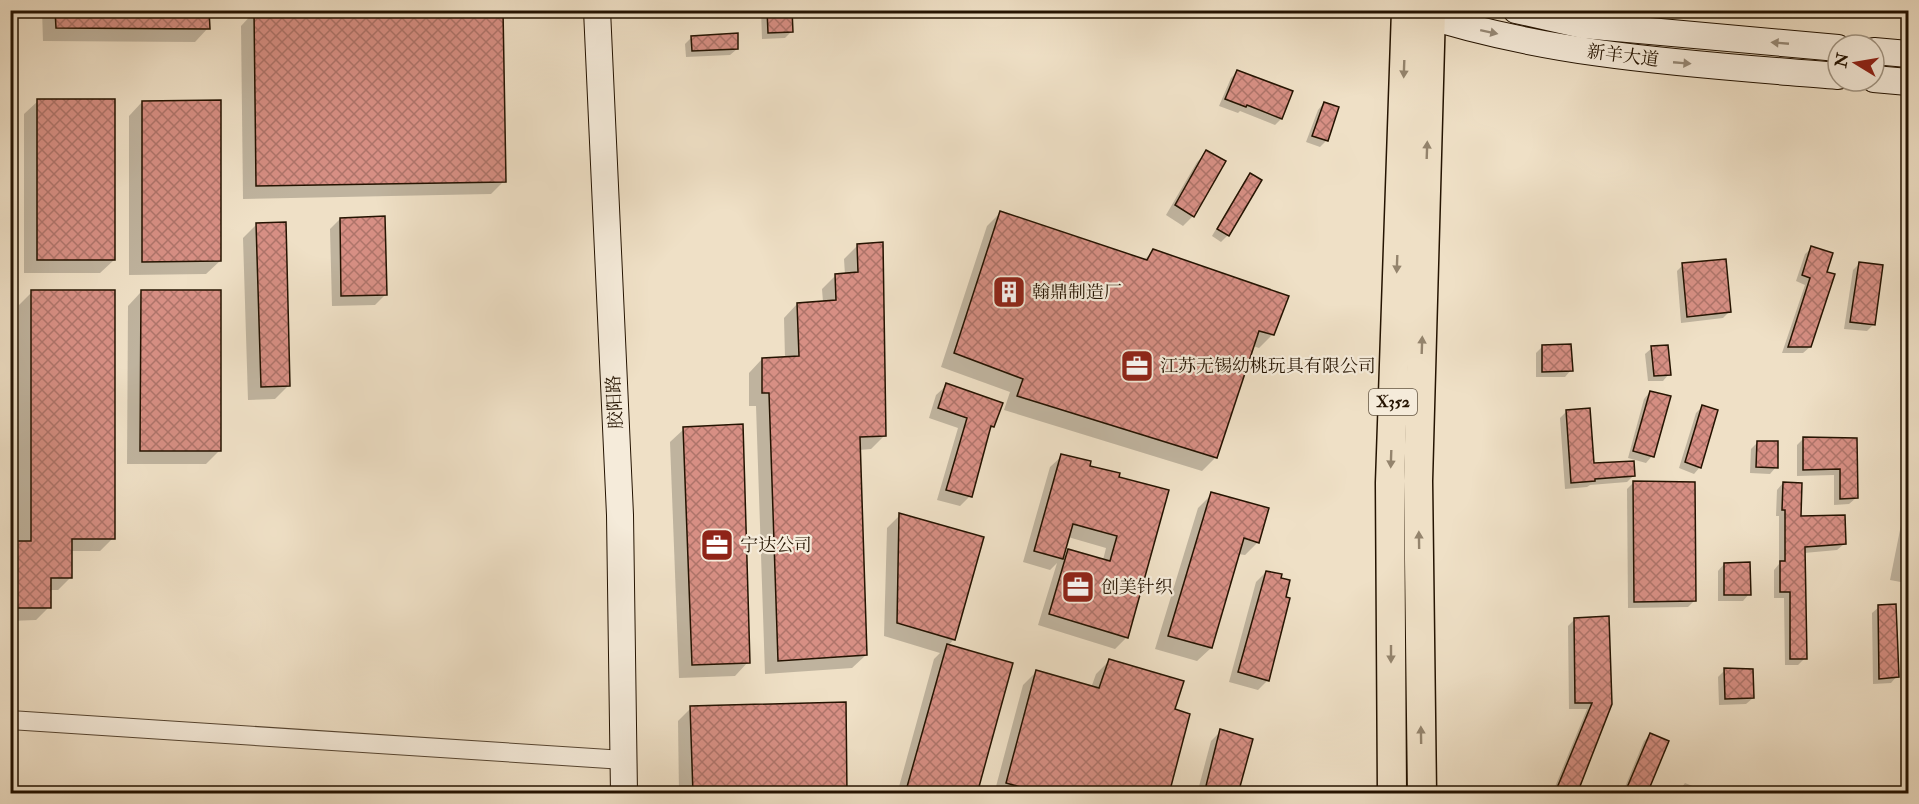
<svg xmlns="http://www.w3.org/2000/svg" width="1919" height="804" font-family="'IM FELL Double Pica','Noto Serif SC',serif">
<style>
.shadow{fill:#0003;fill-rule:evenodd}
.building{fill:url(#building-cross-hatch);stroke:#241301;stroke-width:1.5}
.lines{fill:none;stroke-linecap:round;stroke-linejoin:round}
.street-casing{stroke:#574632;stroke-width:20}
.secondary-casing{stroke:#241301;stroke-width:28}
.primary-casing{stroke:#241301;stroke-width:31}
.street{stroke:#f5ebda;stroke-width:18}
.secondary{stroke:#f5ebda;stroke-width:26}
.primary{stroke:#efe0c6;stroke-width:28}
.oneway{fill:#978a78}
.oneway2{fill:#94846d}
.labels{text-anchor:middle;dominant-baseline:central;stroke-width:4.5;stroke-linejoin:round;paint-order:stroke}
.shield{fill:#f5ebda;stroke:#635442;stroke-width:1.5}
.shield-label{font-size:16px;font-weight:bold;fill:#241301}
.street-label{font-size:18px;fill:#241301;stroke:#f5ebda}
.poi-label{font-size:18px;fill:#241301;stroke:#f5ebda;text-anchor:start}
</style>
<defs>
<pattern id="building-cross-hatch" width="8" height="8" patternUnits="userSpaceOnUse" patternTransform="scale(1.5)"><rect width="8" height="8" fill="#d78f84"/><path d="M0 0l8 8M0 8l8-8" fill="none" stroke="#ae746a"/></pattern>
</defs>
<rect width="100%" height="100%" fill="#efe0c6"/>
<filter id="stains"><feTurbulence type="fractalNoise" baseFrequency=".00333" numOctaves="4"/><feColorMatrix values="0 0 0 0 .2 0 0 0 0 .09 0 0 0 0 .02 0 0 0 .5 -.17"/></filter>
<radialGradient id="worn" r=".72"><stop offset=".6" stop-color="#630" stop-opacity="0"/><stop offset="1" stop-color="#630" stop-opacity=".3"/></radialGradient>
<!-- shadow -->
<g class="shadow">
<path d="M42,10H208V28L195,42L43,41Z"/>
<path d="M358,10H501L504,181L491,194L243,199L241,26L254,12Z"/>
<path d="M761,10H791L792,31L785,38L762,39Z"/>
<path d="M692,37L737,49L730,55L686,57L685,44Z"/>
<path d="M1237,72L1281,119L1275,125L1240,111L1238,113L1219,106L1231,78Z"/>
<path d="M38,101L114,260L100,273H24V114Z"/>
<path d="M142,102L220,261L206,274L129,275V116Z"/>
<path d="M1324,103L1327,140L1320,147L1306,142L1318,110Z"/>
<path d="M1207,152L1193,216L1183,226L1166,215L1197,162Z"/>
<path d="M1251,175L1260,181L1228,235L1221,242L1212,236L1244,182Z"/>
<path d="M1000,213L1144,260L1153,251L1273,334L1259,348L1253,346L1215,458L1202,471L1004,410L1010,392L941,367L987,226Z"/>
<path d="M340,219L385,295L375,305L332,306L330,229Z"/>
<path d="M257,224L289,385L275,399L248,400L243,238Z"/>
<path d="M858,245L885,435L871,449L859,450L866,655L852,668L765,674L756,406H749V373L762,359L785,358L784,318L797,304L823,302L822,289L836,275H845L844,259Z"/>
<path d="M1812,248L1810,347L1803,353H1782L1805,285L1796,281L1805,254Z"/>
<path d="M1859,264L1874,324L1867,331L1844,329L1853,270Z"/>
<path d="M1683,265L1729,312L1723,318L1681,323L1677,271Z"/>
<path d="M32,292L113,538L100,551H71V577L58,590H49V607L36,620L10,621V550L18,542L19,305Z"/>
<path d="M141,292L219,451L206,464H127L128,306Z"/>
<path d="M1542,347L1571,370L1565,377H1536V353Z"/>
<path d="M1652,348L1669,374L1663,381H1648L1645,354Z"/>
<path d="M947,385L992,426L989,430L970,496L960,506L937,500L958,428L929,418L936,395Z"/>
<path d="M1650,392L1652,456L1646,463L1628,458L1644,399Z"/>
<path d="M1702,407L1700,467L1694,474L1679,468L1696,413Z"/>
<path d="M1566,412L1592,465L1633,476L1627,482L1590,485L1587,487L1565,489L1560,418Z"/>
<path d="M684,429L748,662L735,676L679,678L670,442Z"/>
<path d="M1803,439L1856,440V498L1849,504L1834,505V475L1797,476V445Z"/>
<path d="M1758,442L1776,467L1770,474L1750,473L1751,449Z"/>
<path d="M1062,456L1088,467L1118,475L1127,637L1115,649L1038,625L1057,563L1050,570L1023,562L1050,467ZM1068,537L1106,548L1103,560L1069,551L1062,558Z"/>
<path d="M1633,483L1695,600L1688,607L1628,608L1627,489Z"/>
<path d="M1783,483L1799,517L1844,544L1837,550L1804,553L1805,658L1798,665H1785L1784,598H1774V570L1779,564V516H1776L1777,490Z"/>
<path d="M1212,494L1258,542L1245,555L1238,554L1211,648L1197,661L1155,649L1198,508Z"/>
<path d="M900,515L954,639L948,646L976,794H897L934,659L940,653L884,636L887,528Z"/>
<path d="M1907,518H1908V580L1906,583L1890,580L1901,525Z"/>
<path d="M1724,564L1749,594L1743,601H1718V571Z"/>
<path d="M1266,572L1268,680L1258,690L1229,682L1256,582Z"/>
<path d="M1879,607L1897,676L1891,683L1873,684L1872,613Z"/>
<path d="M1575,619L1611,704L1575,794H1552L1587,709H1569L1568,626Z"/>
<path d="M1109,661L1173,710L1167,794H994L1023,685L1036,672L1091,688L1096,674Z"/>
<path d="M1725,670L1753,698L1746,704L1719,705L1718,677Z"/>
<path d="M691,708L846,794H679L678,721Z"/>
<path d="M1221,731L1237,794H1197L1211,741Z"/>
<path d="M1650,735L1646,794H1622L1644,741Z"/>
<path d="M1685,783L1705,791L1704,794H1677Z"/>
</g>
<!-- building -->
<g class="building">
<path d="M55,10H209L210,29L56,28Z"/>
<path d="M503,10L506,182L256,186L254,11Z"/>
<path d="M767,10H792L793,32L768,33Z"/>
<path d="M738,33V49L692,51L691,36Z"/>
<path d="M1237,70L1293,91L1282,119L1247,105L1246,107L1225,99Z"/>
<rect x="37" y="99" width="78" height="161"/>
<path d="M221,100V261L142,262V101Z"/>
<path d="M1324,102L1339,107L1328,141L1312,136Z"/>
<path d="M1206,150L1226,161L1194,217L1175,205Z"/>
<path d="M1250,173L1262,180L1229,236L1217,229Z"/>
<path d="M1000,211L1147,260L1153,249L1289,296L1274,335L1259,331L1217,458L1017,396L1023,379L954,353Z"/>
<path d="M385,216L387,295L341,296L340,218Z"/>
<path d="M286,222L290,386L261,387L256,223Z"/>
<path d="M883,242L886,436L860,437L867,655L778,661L769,393H762V358L799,356L797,303L836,300L835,274L858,272L857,244Z"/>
<path d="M1811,246L1833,253L1827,272L1835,274L1811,347H1788L1810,278L1802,275Z"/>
<path d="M1726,259L1731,312L1687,317L1682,263Z"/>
<path d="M1859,262L1883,265L1875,325L1850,322Z"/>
<path d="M31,290H115V539H72V578H51V608H17V541H31Z"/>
<path d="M141,290H221V451H140Z"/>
<path d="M1571,344L1573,371L1542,372V345Z"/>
<path d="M1668,345L1671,375L1654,376L1651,346Z"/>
<path d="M946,383L1003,403L994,427L991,426L972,497L946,490L967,418L938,408Z"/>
<path d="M1650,391L1671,396L1654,457L1633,451Z"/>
<path d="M1702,405L1718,410L1701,468L1685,462Z"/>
<path d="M1590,408L1594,463L1634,461L1635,476L1595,479V481L1571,483L1566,410Z"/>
<path d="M743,424L750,663L692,665L683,427Z"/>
<path d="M1803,437L1857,438L1858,498L1840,499V469L1803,470Z"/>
<path d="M1757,441H1778V468L1756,467Z"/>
<path d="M1061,454L1091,461L1090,466L1120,473L1119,477L1169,490L1128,638L1049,614L1068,549L1110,561L1117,536L1073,524L1063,559L1034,551Z"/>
<path d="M1633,481L1695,482L1696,601L1634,602Z"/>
<path d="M1783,482L1802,483L1801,516L1845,515L1846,544L1805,547L1807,659H1790V592H1780V561H1785V510H1782Z"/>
<path d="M1211,492L1269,508L1259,543L1244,538L1212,648L1168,636Z"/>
<path d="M899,513L984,537L955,640L897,623Z"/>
<path d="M1750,562L1751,595H1724V563Z"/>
<path d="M1266,571L1282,574L1281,578L1290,580L1286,597L1290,598L1269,681L1238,672Z"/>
<path d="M1896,604L1899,677L1879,679L1878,605Z"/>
<path d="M1609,616L1612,704L1577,794H1567L1557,788L1592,703H1575L1574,618Z"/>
<path d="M947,644L1013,663L977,794H905Z"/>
<path d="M1109,659L1184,681L1175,709L1190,714L1169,794H1045L1006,783L1036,670L1099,688Z"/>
<path d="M1724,668L1753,669L1754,698L1725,699Z"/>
<path d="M846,702L847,794H693L690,706Z"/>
<path d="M1220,729L1253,739L1238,794H1204Z"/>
<path d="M1650,733L1669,741L1647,794H1633L1626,790Z"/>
</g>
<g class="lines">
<defs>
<path id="street" d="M10,720L624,760"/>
<g id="secondary">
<path d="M597,10L620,515L624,794"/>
<path d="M1516,10L1583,25L1838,48"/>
<path d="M1413,11C1551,57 1695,64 1838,76"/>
<path d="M1874,51L1908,54"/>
<path d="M1874,79L1908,82"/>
</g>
<g id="primary">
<path d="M1392,794L1390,483L1406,10"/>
<path d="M1422,794L1418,481L1431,10"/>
</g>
</defs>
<!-- street casing -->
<use href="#street" class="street-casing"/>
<!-- secondary casing -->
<use href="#secondary" class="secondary-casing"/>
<!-- primary casing -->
<use href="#primary" class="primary-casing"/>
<!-- street -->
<use href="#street" class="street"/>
<!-- secondary -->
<use href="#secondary" class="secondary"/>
<!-- primary -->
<use href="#primary" class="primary"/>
</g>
<!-- one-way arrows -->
<defs><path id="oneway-solid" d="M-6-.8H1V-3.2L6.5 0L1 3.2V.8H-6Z" transform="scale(1.5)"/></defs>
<g class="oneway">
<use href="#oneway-solid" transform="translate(1489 32) rotate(12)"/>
<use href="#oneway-solid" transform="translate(1780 43) rotate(-175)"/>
<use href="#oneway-solid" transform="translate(1682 63) rotate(5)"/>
</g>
<g class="oneway2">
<use href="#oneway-solid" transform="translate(1404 69) rotate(92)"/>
<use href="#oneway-solid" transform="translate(1427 150) rotate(-88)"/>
<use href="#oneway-solid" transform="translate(1397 264) rotate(92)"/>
<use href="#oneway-solid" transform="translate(1422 345) rotate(-88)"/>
<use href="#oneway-solid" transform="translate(1391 459) rotate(92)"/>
<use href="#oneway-solid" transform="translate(1419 540) rotate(-91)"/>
<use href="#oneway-solid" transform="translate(1391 654) rotate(90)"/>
<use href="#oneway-solid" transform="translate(1421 735) rotate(-91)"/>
</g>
<!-- icons -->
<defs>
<symbol id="building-square" viewBox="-11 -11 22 22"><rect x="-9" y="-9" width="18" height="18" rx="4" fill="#8f2418" stroke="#f5ebda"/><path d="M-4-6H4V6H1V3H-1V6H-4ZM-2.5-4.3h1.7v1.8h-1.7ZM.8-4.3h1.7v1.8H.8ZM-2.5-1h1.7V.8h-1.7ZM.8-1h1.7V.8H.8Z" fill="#fff"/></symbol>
<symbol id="office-square" viewBox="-11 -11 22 22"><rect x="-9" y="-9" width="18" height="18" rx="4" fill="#8f2418" stroke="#f5ebda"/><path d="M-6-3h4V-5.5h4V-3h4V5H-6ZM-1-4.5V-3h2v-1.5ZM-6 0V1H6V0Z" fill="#fff"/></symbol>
</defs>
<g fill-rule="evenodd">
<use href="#building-square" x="990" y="273" width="38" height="38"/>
<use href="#office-square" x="1118" y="347" width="38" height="38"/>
<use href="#office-square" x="698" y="526" width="38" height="38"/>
<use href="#office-square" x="1059" y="568" width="38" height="38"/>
</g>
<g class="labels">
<!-- shield labels -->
<rect class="shield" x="1369" y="389" width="48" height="26" rx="4.5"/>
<g class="shield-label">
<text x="1393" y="402">X352</text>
</g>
<!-- street labels -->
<g class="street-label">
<text transform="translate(1623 56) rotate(7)">新羊大道</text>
<text transform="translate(615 402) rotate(-93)">胶阳路</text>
</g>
<!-- poi labels -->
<g class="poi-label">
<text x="1032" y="292">翰鼎制造厂</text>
<text x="1160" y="366">江苏无锡幼桃玩具有限公司</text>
<text x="740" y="545">宁达公司</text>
<text x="1101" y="587">创美针织</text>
</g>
</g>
<!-- margin -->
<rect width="1919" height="804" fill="none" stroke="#efe0c6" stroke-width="36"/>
<rect x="12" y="12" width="1895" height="780" fill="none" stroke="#241301" stroke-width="3"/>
<rect x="18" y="18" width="1883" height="768" fill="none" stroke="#241301" stroke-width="1.5"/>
<!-- north arrow -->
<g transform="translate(1856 63) rotate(281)"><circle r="28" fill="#f5ebda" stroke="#a19583" stroke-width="1.5"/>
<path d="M0-4.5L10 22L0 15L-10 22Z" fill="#8f2418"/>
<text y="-9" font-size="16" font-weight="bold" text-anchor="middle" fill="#241301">N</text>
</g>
<rect width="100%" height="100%" filter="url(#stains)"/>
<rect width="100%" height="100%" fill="url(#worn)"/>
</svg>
